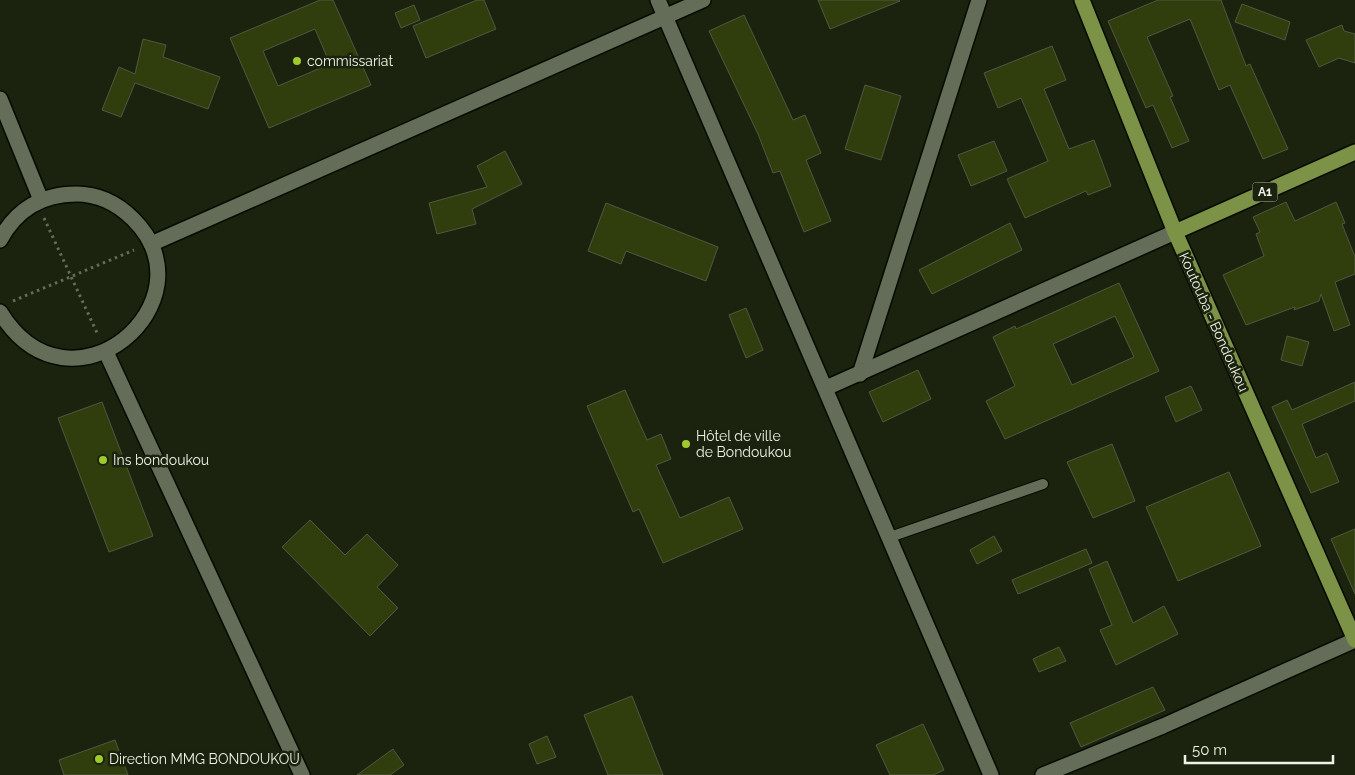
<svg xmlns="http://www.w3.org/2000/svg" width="1355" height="775" font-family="Raleway,sans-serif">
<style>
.building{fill:#303e0d;stroke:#505842;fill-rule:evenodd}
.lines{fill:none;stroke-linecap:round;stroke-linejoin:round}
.service-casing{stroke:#060b00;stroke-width:12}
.minor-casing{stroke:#060b00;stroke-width:18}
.primary-casing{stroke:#060b00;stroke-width:18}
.path{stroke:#656b5a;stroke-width:3;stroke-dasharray:2.5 4;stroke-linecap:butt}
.service{stroke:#646d57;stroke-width:10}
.minor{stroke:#646d57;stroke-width:15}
.primary{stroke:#7b9247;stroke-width:15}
.poi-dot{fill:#9fca2d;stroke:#1b220e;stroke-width:2}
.labels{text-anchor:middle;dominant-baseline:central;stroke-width:5;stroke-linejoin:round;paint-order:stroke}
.shield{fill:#1b220e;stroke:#afb4a5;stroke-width:1}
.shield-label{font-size:12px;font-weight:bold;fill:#eef3e6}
.poi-label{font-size:14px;fill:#eef3e6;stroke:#1b220e;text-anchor:start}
.street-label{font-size:14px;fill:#eef3e6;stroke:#1b220e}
</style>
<rect width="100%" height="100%" fill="#1b220e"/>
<!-- building -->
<g class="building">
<path d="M320,0H333L371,85L269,128L230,38ZM315,29L330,64L278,86L263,51Z"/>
<path d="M477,0H484L496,29L426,58L413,26Z"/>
<path d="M818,0H899L900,1L830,29Z"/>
<path d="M1158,0H1221L1246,66L1250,64L1288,149L1263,159L1230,85L1219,90L1190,19L1147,37L1173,96L1170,97L1189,141L1172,148L1153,105L1146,108L1108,21Z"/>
<path d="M1242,4L1290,22L1285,40L1235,22Z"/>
<path d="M414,5L420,20L401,28L395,13Z"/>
<path d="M744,15L793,120L805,115L821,153L806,160L831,221L804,232L780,171L773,173L758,134L709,31Z"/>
<path d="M1342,25L1344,31L1355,34V63L1339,58L1319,67L1306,40Z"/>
<path d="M143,39L166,45L163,57L220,77L208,109L135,83L121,117L102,110L119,67L135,74Z"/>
<path d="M1052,46L1066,80L1044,89L1069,149L1094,140L1111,186L1088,195L1086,191L1025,218L1007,179L1048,161L1021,98L998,108L984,73Z"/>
<path d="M865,85L901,96L881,160L845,149Z"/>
<path d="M994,141L1007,171L971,186L958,155Z"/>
<path d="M505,151L522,184L472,209L476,224L437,234L429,203L487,187L477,166Z"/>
<path d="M1286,202L1295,221L1336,202L1345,223L1342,224L1355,257V274L1335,282L1350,325L1334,331L1321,294L1319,301L1294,310L1295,307L1246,325L1223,275L1264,256L1256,234L1260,232L1253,217Z"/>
<path d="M606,203L718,247L706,281L626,251L621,264L588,251Z"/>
<path d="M1010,223L1022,250L932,294L919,270Z"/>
<path d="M1119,283L1159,371L1005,439L986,401L1015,386L993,337L1015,326L1016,329ZM1115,316L1134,357L1072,385L1053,344Z"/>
<path d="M746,308L763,350L746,358L729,315Z"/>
<path d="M1287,336L1309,342L1302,366L1281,360Z"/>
<path d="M918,370L931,399L883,422L869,392Z"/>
<path d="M1355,382V401L1302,424L1316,458L1327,453L1339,482L1311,493L1272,407L1287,400L1292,410Z"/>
<path d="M1191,386L1202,410L1176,422L1165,397Z"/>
<path d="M625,390L647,440L661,434L671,459L656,465L680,518L729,497L743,529L663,563L639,509L633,512L587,406Z"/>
<path d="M102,402L153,536L109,552L58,418Z"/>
<path d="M1112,444L1135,501L1093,518L1067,462Z"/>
<path d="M1229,472L1261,546L1178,581L1146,507Z"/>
<path d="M310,520L345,555L367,534L398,565L377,587L398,608L370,636L282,547Z"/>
<path d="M1355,529V594L1331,539Z"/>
<path d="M994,536L1002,551L977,564L970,550Z"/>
<path d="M1086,549L1092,563L1018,594L1012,580Z"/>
<path d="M1107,561L1133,623L1164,606L1178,634L1116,665L1100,630L1112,625L1089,569Z"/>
<path d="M1059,647L1066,661L1039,672L1033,659Z"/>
<path d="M1153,687L1165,710L1081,747L1070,723Z"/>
<path d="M632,696L663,775H608L584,715Z"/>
<path d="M923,724L944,770L933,775H890L876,745Z"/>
<path d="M547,736L556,757L537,764L529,744Z"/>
<path d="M115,740L128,775H64L59,760Z"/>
<path d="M393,749L404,765L390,775H357Z"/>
</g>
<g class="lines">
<defs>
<path id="service" d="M890,537L1043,484"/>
<g id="minor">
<path d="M658,0L991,775"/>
<path d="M0,99L41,200"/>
<path d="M0,240C16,210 42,194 76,194C98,194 118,204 133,219C216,301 70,427 0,312"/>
<path d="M151,244L703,0"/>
<path d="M106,352L302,775"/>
<path d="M860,374L979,0"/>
<path d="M826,388L1175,232"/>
<path d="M1043,775L1163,726L1355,640"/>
</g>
<g id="primary">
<path d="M1082,0L1175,232L1355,640"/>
<path d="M1175,232L1355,152"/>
</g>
</defs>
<!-- service casing -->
<use href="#service" class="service-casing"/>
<!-- minor casing -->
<use href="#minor" class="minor-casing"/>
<!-- primary casing -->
<use href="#primary" class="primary-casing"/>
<!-- path -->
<g class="path">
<path d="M44,218L98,335"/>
<path d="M13,301L134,250"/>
</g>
<!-- service -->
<use href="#service" class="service"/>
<!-- minor -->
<use href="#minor" class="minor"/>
<!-- primary -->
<use href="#primary" class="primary"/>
</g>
<!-- markers -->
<g class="poi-dot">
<circle cx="297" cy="61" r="5"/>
<circle cx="686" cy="444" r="5"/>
<circle cx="103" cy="460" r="5"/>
<circle cx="99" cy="759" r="5"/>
</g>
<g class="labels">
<!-- shield labels -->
<rect class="shield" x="1252.5" y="182.5" width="25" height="19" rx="4"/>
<g class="shield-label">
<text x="1265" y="192">A1</text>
</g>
<!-- poi labels -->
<g class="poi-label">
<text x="307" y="61">commissariat</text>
<text x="696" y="436">Hôtel de ville<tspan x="696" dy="16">de Bondoukou</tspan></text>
<text x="113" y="460">Ins bondoukou</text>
<text x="109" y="759">Direction MMG BONDOUKOU</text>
</g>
<!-- street labels -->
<g class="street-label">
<text transform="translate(1214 322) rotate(66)">Koutouba - Bondoukou</text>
</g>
</g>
<!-- scale -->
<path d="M1185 755v8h148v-8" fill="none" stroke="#eef3e6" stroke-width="2.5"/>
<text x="1192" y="755" font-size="15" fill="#eef3e6" stroke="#1b220e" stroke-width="4" paint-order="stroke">50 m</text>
</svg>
